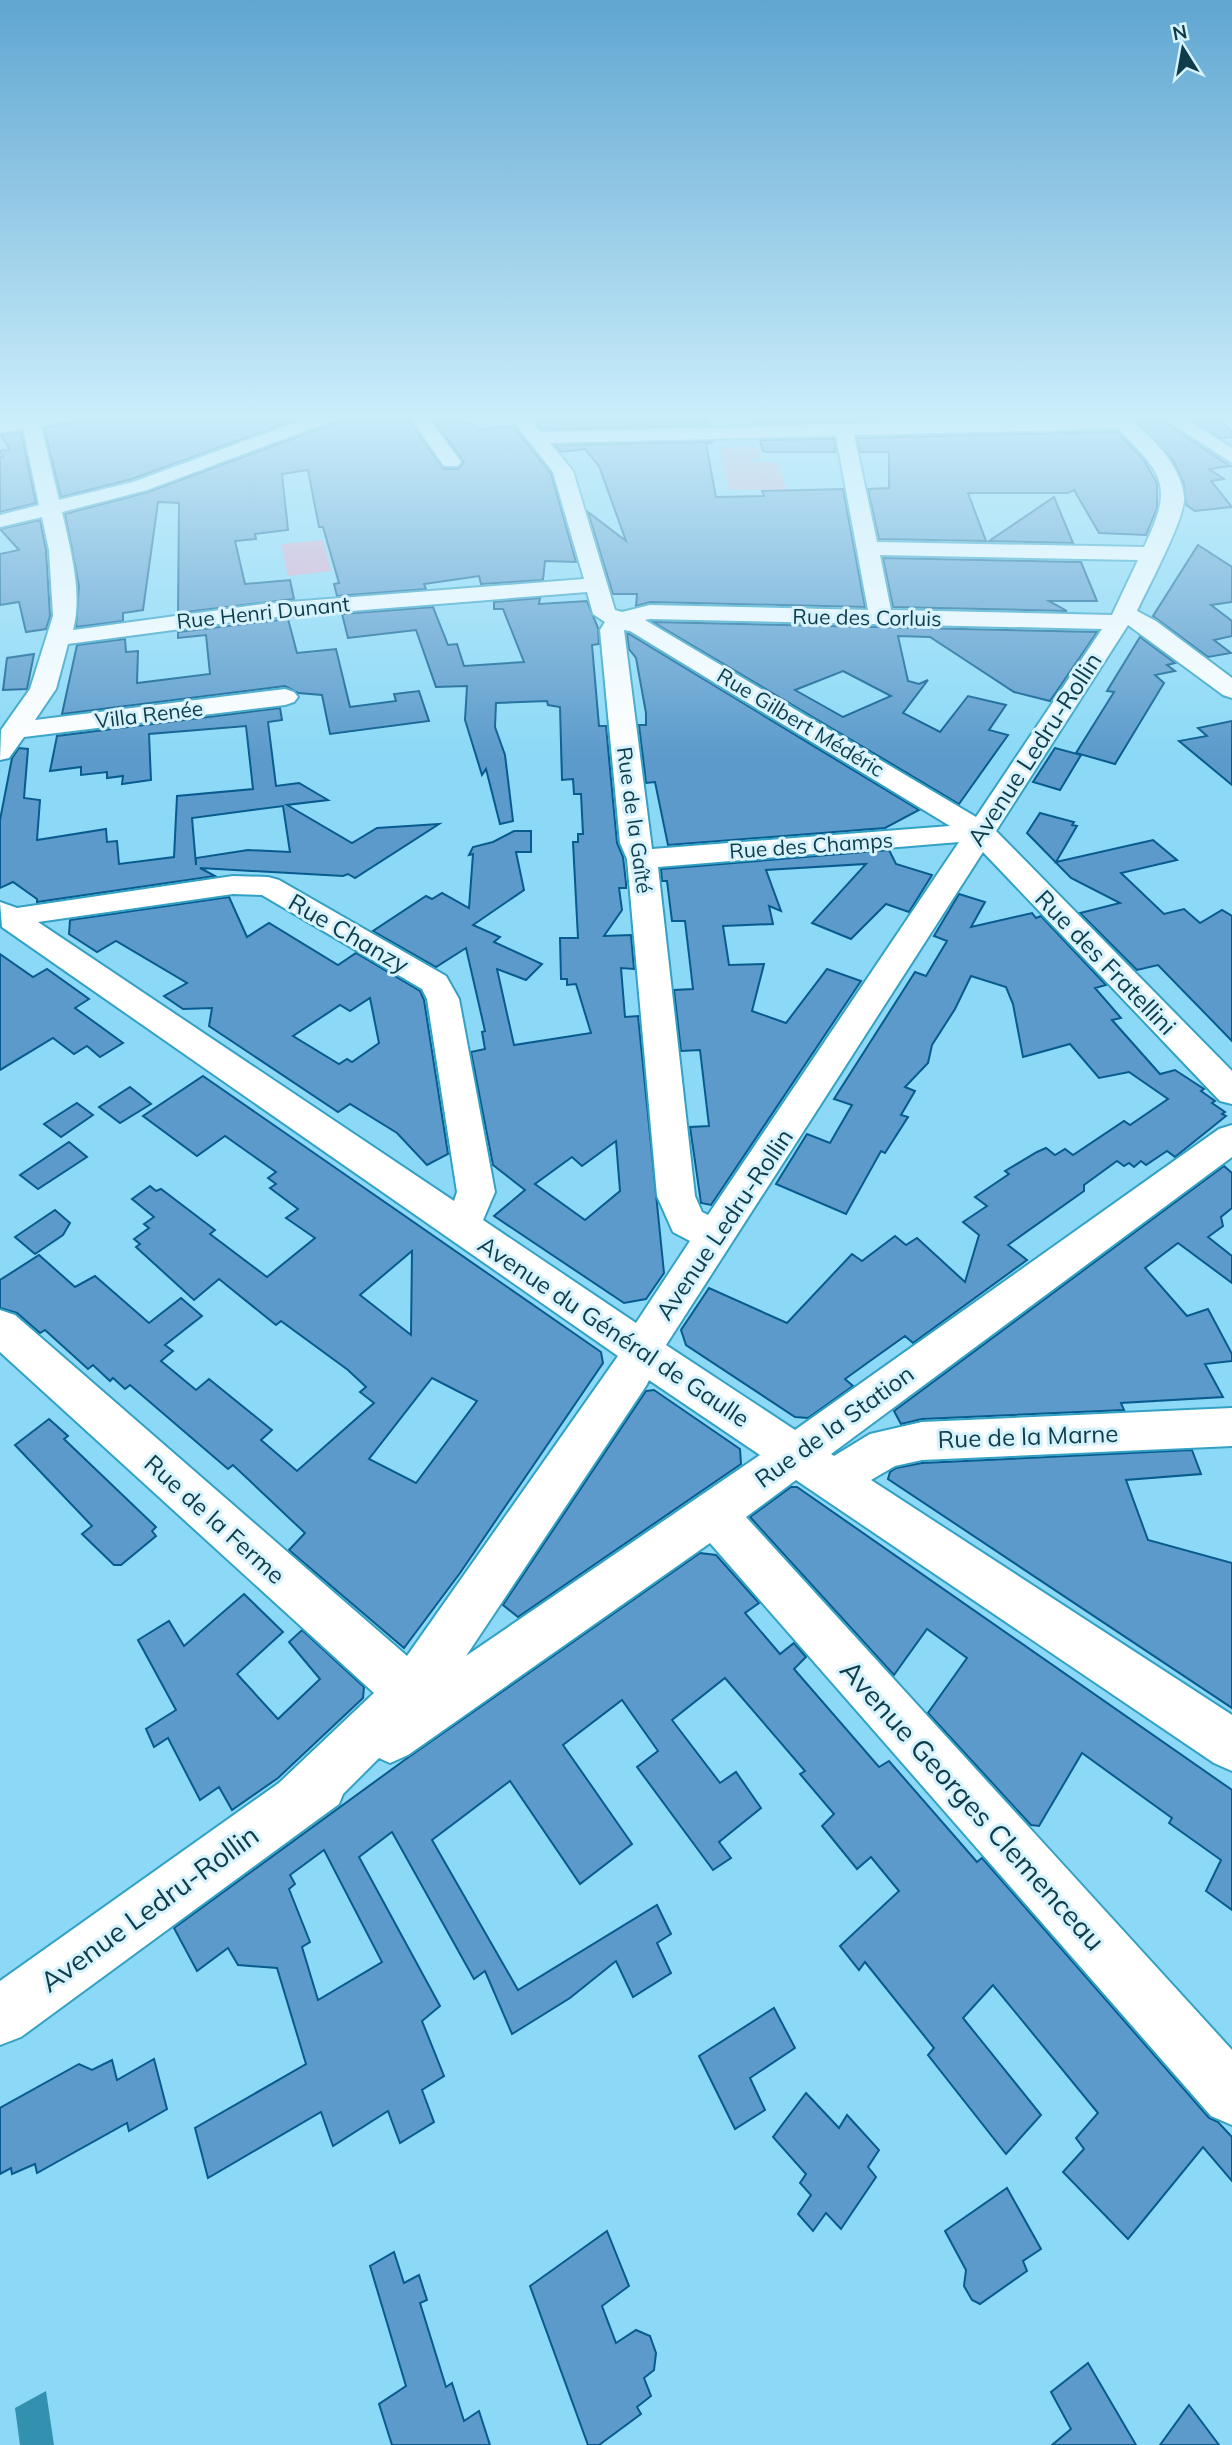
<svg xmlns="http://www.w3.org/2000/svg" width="1232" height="2445" font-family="Mulish,sans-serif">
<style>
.green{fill:#e0aac9}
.water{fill:#3191af}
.building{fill:#5b9acb;stroke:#075b8e;stroke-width:2;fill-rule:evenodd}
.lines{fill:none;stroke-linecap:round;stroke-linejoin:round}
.minor-casing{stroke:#33a1c4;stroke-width:4}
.minor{fill:#fff;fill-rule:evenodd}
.labels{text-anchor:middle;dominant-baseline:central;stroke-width:6;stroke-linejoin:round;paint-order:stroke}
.far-street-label{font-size:21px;fill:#0e3c4b;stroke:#d6f2fd}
.street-label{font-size:24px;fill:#0e3c4b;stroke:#d6f2fd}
.near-street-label{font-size:28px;fill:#0e3c4b;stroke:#d6f2fd}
</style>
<rect width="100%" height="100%" fill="#8bd9f6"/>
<!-- green -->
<g class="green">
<path d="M758,446L761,459H751L750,462H777L787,490H729L720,448Z"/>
<path d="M323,540L331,571L288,576L281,544Z"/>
</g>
<!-- water -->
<path class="water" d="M46,2391L54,2445H20L15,2408Z"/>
<!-- building -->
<g class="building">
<path d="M77,416H295L297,419L132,479L61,497L44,428L72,423Z"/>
<path d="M354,416H369L380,421L407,418L444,469H458L464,462L434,421L459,418L464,424L473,423L477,430L513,426L551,473L576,562L545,561L543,580L481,584L479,576L424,584L426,589L337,596L334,584L339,583L323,527H319L308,470L282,474L288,530L255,534L256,539L235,541L245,584L290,580L294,599L178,613L179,503L158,502L143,610L123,613V621L76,627L79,586L65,514L148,492Z"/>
<path d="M538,416H565L570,420L619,416V419L640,421L706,420L708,425L542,429L536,423L543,422Z"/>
<path d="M770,416H854L856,419L879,420L754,424L753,419L771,418Z"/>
<path d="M1130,416L1158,418L1230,466L1209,469L1224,479L1211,481L1232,507L1195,511L1186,505L1184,484L1173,460Z"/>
<path d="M1188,417H1217L1232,433V437L1221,438Z"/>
<path d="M21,432L36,503L0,512V457H3L0,451L10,450L1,435Z"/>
<path d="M1117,432L1144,460L1157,483V508L1146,535L1099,533L1074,490L1068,493H968L986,541L879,539L868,489L889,488V452H860L857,438Z"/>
<path d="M834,439L836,452H767L763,451L760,440Z"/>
<path d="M713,442L706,444L716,497L764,496L762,491L843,489L865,607L650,602L636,606L637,594H613L588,512L626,541L599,466L585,449L561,452L555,445Z"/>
<path d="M1054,497L1073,543L989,541Z"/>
<path d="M40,520L46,550L50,616L46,629L26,632L19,602L0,605V554L19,550L0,529Z"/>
<path d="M1198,545L1232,567V602L1211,605L1232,621V636L1214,640L1231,653L1208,657L1153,616Z"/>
<path d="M883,558L1081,562L1097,601H1049L1067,611L893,607Z"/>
<path d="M540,598L539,604L587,601L598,628L599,644L592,645L599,726H606L617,843L623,857L626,883V888H619L622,910L604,936L631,935L634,969L621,968L625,1017L638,1016L664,1273L646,1299L624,1303L494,1216L525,1190L493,1165L471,1052L485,1049L482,1032L485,1031L466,948L436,967L373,931L426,896L432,899L442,893L469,908L473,854L469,855L473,847L493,842L514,831H531V852H516L524,890L473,925L500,937L494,942L542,964L526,980L497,969L514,1045L591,1033L576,984L567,985V979H561L560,938H578L573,842H578V834H583L581,794H574L573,779L562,780L560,707L548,705L547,701L496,703L495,727L505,755L513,821L500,824L486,769L482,775L465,720L467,686L436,687L416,630L348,638L342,614L433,607L448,645L457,644L464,666L524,662L503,609H494V602ZM616,1141L620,1191L585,1220L535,1184L572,1157L582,1166Z"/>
<path d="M288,619L297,653L336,649L350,707L396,701L394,694L419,691L429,721L330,734L322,695L298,693L285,686L62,714L77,645L125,639L126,652L138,651L137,683L210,674L206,635L178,638V632Z"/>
<path d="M653,622L1097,632L1050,701L1014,692L930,637L898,636L908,681L919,684L928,680L903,713L940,732L968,696L1006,705L989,730L1008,735L959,804ZM843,671L891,696L843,717L795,690Z"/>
<path d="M627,633L629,634L919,810L885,828L668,845L655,782L646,783L639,725H646V713L636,658L629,649Z"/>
<path d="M1140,637L1175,663L1167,665L1175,671L1155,675L1164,683L1115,764L1076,753L1114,692L1107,691Z"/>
<path d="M34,654L27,689L3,690L7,658Z"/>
<path d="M280,708L282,720L268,722L276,786L299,783L328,800L287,805L352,843L377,828L439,824L355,878L348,874L343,876L200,868L215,876L37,902V899L13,882L0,888V820L12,758L19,748L28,749L24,798L40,800L37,840L106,829L107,842L117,841L119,864L174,857L177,796L253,789L246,726L149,734L151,780L122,784L123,776L107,778V772L81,775V767L50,771L57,736ZM283,806L290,852L248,850L196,858V865L192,818Z"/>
<path d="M1232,721V785L1179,741L1207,736L1198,728Z"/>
<path d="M1055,748L1081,755L1060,790L1033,782Z"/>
<path d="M1040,813L1074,822L1072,825L1077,826L1056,862L1153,840L1177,860L1121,873L1164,914L1184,909L1200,923L1222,910L1232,916V1041L1158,965L1137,970L1080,913L1120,903L1071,878L1027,833Z"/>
<path d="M889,850L896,864L932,875L909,912L886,904L851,939L812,923L866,864L766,870L781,911L769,906L773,924L723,926L729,965L764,964L752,1011L786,1023L827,969L861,981L711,1205L701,1203L690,1127L709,1126L700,1050L681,1051L674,990L693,989L685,921H672L667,881H662L661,869Z"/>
<path d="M959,894L985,902L971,927L1032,913L1036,918L1041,916L1106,985L1095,988L1121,1018L1112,1020L1160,1074L1175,1070L1204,1089L1201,1091L1215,1101L1212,1103L1225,1112L1222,1114L1226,1116L1175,1157L1167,1151L1146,1165L1141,1161L1134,1167L1129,1163L1124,1166L1117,1161L1084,1185V1191L1008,1245L1027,1260L913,1343L905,1336L870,1361L845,1379L853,1386L808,1418L795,1417L686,1345L681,1330L709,1288L787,1323L852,1254L862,1261L895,1236L906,1245L917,1238L965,1282L979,1235L963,1222L987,1206L975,1197L1009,1174L1005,1171L1037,1152L1046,1148L1055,1155L1065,1149L1073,1155L1124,1121L1130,1125L1168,1099L1129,1072L1099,1078L1070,1044L1023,1057L1013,1004L1006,987L971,976L955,1009L932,1045L928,1063L905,1087L915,1091L901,1115L908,1117L885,1153L881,1151L846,1214L776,1184L807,1134L830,1143L852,1105L834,1099L915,972L926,976L947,941L934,936Z"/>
<path d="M229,897L247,937L269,923L338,965L356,953L420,991L424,1000L448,1154L427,1165L397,1133L350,1104L338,1112L209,1026L212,1008L183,1009L164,996L187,983L116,941L97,952L69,934L70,920ZM370,998L379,1043L352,1062L347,1059L339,1064L293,1036L340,1005L350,1011Z"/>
<path d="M0,954L33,977L47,969L89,999L75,1008L123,1043L100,1057L87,1046L74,1054L53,1038L0,1070Z"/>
<path d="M203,1076L601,1352L603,1363L460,1573L404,1648L289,1550L305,1533L233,1465L228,1469L130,1385L125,1389L113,1378L110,1381L93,1365L88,1369L45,1330L40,1333L17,1313L0,1308V1280L39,1255L75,1287L95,1276L149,1323L181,1298L202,1316L165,1345L173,1351L161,1361L196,1390L209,1379L246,1409L272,1430L261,1440L297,1471L374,1403L360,1392L366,1387L348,1370L281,1321L276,1325L219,1279L194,1300L136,1247L140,1244L134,1239L149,1228L144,1224L154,1217L132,1199L150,1186L156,1191L161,1189L215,1230L210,1234L267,1277L315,1238L286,1218L298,1209L270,1188L276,1184L268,1178L276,1172L225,1136L197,1156L143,1116ZM412,1251L411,1335L360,1295ZM432,1378L477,1401L416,1483L369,1459Z"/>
<path d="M130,1087L151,1104L120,1123L99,1107Z"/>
<path d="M77,1103L93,1115L61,1137L44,1124Z"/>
<path d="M69,1142L87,1157L38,1189L20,1175Z"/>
<path d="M1224,1166L1232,1173V1208L1221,1217L1223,1226L1208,1237L1232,1256V1283L1178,1243L1145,1268L1187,1316L1208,1309L1232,1354V1361L1205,1364L1223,1397L1121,1403L1124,1410L922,1419L901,1424L894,1411Z"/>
<path d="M55,1210L70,1223L63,1235L35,1254L15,1237Z"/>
<path d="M654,1390L740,1449L741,1464L518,1617L503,1605L646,1391Z"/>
<path d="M49,1419L68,1436L64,1439L156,1527L152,1531L156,1536L121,1565H114L82,1534L92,1526L15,1445Z"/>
<path d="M1192,1450L1201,1474L1126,1480L1148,1540L1232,1563V1708L888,1479L890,1472L896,1468L922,1463Z"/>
<path d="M791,1487H797L1232,1790V1910L1206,1891L1221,1860L1169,1823L1172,1818L1082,1753L1039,1826L1031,1825L928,1713L967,1658L927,1629L894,1675L750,1517Z"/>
<path d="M700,1553L716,1555L759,1603L745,1613L780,1654L794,1643L806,1657L794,1669L879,1767L889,1761L977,1862L982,1858L1209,2118L1218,2122L1232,2137V2181L1203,2147L1128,2239L1063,2172L1084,2149L1076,2138L1098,2113L993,1985L963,2018L1041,2115L1006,2154L928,2055L934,2048L865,1962L859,1970L840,1946L899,1891L871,1857L857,1869L822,1826L834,1814L800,1774L805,1771L725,1678L672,1720L720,1783L736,1772L761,1808L719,1842L731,1858L713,1870L637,1767L658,1751L622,1700L563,1745L632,1844L580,1884L510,1781L432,1840L518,1990L657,1905L671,1934L657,1943L671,1973L633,1997L616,1961L570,1998L512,2034L485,1971L474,1979L392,1832L359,1857L440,2006L422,2021L444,2076L422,2090L434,2122L400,2143L388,2111L333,2146L321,2112L208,2178L195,2128L306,2064L277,1968L238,1965L228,1948L197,1971L174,1928L406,1759ZM324,1850L382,1962L318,2000L302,1947L310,1942L289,1889L295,1884L290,1875Z"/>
<path d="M244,1594L283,1632L237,1674L278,1719L320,1679L289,1642L302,1630L364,1687L363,1698L278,1778L232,1810L219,1787L200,1800L168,1738L154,1747L146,1729L176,1710L138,1640L169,1621L184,1646Z"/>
<path d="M774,2008L795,2048L750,2078L765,2110L735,2129L699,2056Z"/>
<path d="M154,2059L167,2109L129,2131L127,2123L37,2173L35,2164L12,2174L11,2168L0,2174V2108L79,2064L92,2070L112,2060L117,2080Z"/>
<path d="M806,2093L839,2128L847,2115L879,2150L868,2167L876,2177L841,2229L826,2213L813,2231L798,2214L811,2195L800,2183L806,2174L773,2137Z"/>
<path d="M1007,2188L1041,2249L1023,2261L1027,2271L980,2304L972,2300L964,2286L966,2270L945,2231Z"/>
<path d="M607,2231L629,2286L602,2306L616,2343L636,2330L650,2336L656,2353L654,2370L644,2378L651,2396L637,2407L641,2414L599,2445H588L530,2286Z"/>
<path d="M394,2252L404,2283L419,2275L427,2300L420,2303L446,2387L452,2383L464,2421L479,2411L490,2445H392L379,2404L406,2386L370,2266Z"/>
<path d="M1088,2363L1136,2445H1052L1071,2429L1051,2392Z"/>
<path d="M1189,2405L1219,2445H1160Z"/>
</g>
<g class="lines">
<defs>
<g id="minor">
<path d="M20,416H74L71,420L41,426L59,500L133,482L312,416H337L334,420L147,490L62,512C70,548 83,594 73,630L264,604L584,579L553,472L509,416H527L541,432L1126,416C1150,435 1181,464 1184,497C1186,517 1147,589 1137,611L1156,621L1232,678V698L1223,695L1128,625L996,831L1232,1071V1104L1220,1101L983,852L666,1345L795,1430L1219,1129L1232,1125V1157L831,1454L834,1456L870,1434L922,1422L1232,1408V1446L922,1460L895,1466L871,1480L1232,1715V1771L1214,1763L796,1480L746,1517L1232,2050V2125L1211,2116L710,1543L408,1755L390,1763L379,1758L343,1794L339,1804L21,2037L0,2045V1981L279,1783L374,1693L0,1352V1310L15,1315L407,1656L618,1356L2,927L0,902L17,908L233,876L268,877L279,880L446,976L459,999L495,1192L483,1220L636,1323L690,1241L673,1232L657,1196L627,859L620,843L600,630L605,622L593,614L587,592L264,618L68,644L56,689L35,720L285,689L294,692L298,697L294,702L285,705L24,737L9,758L0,760L1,730L30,689L53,616L49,550L42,517L0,527V515L39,505L23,429L0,433V421ZM1118,429C1164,475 1174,485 1144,547L877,542L854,435ZM836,436L868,610L650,605L622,612L615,610L573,471L550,443ZM880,555L1138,560L1112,615L891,610ZM650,619L1102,629L976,817L645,620ZM624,630L630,631L950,826L652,849ZM959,842L708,1215L702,1212L695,1196L658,867ZM233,894L262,895L422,989L427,999L457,1192L454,1201L38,922ZM649,1380L760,1455L466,1656L646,1386Z"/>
<path d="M409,416H427L461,462L458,466H444Z"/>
<path d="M1160,416H1181L1232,448V463Z"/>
</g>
</defs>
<!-- minor casing -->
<use href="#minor" class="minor-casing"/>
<!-- minor -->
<use href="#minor" class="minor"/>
</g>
<!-- sky -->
<linearGradient id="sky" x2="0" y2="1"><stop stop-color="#5fa6d1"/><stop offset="0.55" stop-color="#cbeefb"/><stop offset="1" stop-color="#cbeefb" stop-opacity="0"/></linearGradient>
<rect width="1232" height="758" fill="url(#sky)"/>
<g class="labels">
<!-- far-street labels -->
<g class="far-street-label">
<text transform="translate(263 612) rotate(-6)">Rue Henri Dunant</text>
<text transform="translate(867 617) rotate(1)">Rue des Corluis</text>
<text transform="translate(149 714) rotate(-7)">Villa Renée</text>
<text transform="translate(801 722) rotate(31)">Rue Gilbert Médéric</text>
<text transform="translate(635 820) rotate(82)">Rue de la Gaîté</text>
<text transform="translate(811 845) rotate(-4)">Rue des Champs</text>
</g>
<!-- street labels -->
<g class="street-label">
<text transform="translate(1034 749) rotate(-57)">Avenue Ledru-Rollin</text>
<text transform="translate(349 933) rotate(30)">Rue Chanzy</text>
<text transform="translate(1106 962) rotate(46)">Rue des Fratellini</text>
<text transform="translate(724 1224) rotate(-56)">Avenue Ledru-Rollin</text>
<text transform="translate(614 1331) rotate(34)">Avenue du Général de Gaulle</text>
<text transform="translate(834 1426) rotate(-36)">Rue de la Station</text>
<text transform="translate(1028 1436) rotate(-2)">Rue de la Marne</text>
<text transform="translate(215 1519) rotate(42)">Rue de la Ferme</text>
</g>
<!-- near-street labels -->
<g class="near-street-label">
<text transform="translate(973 1805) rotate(48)">Avenue Georges Clemenceau</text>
<text transform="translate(149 1908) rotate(-36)">Avenue Ledru-Rollin</text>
</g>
</g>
<!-- north arrow -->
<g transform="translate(1183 49) rotate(349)" stroke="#d6f2fd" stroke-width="5" paint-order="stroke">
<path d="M0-5L12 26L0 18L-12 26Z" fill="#0e3c4b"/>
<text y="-10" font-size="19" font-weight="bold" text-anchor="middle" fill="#0e3c4b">N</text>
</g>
</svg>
